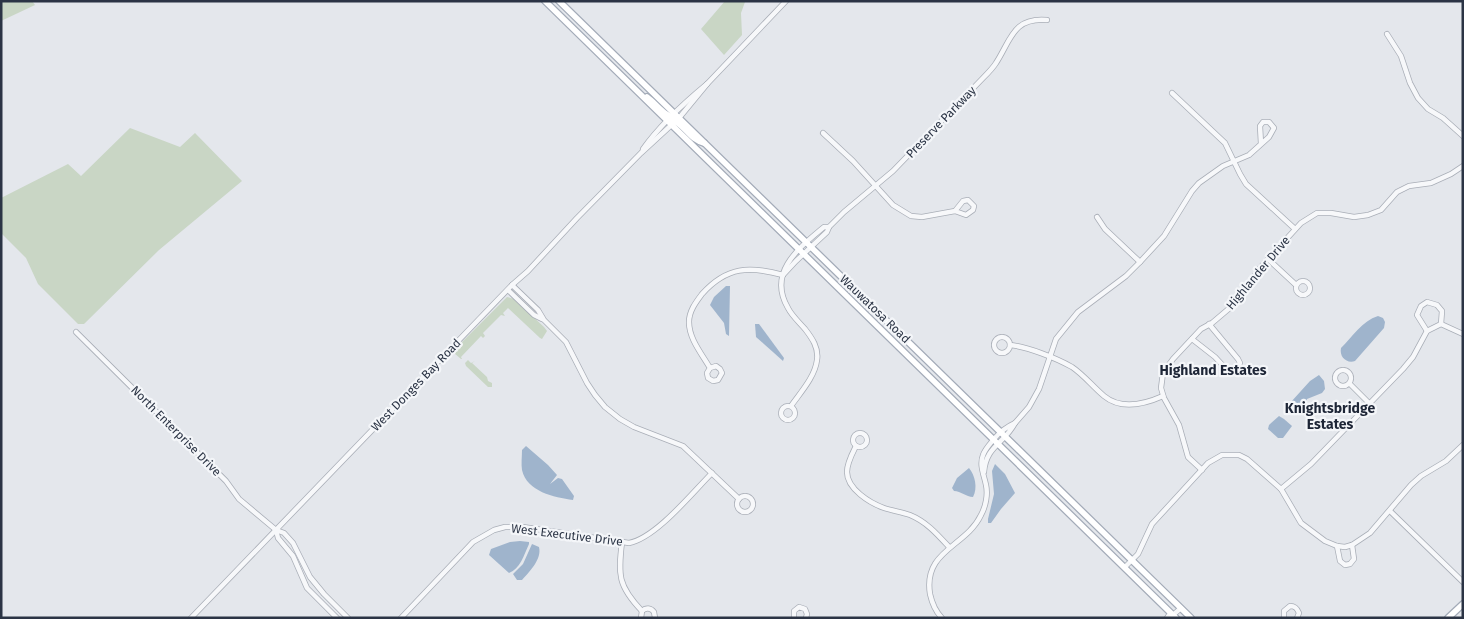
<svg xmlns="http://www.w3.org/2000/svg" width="1464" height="619" font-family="'Fira Sans',sans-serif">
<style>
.green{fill:#c9d6c5}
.water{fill:#9fb4cc}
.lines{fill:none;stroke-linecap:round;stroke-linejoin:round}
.minor-casing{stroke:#a9aeb7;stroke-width:6}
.major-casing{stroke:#a3abb8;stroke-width:8}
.minor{stroke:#f7f8fa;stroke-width:4.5}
.major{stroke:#fff;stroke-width:5.5}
.labels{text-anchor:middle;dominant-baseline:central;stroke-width:4.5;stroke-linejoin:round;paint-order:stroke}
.street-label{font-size:12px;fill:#2b3445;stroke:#f4f6f9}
.neighbourhood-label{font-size:14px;font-weight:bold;fill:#1d2536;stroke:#f4f6f9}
</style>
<rect width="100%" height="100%" fill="#e4e7ec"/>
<!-- green -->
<g class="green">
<path d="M1,1H32L35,5L1,21Z"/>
<path d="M725,1L745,2L741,13L742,35L724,55L701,29Z"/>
<path d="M130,128L180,147L195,133L242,181L159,250L84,324H78L38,284L26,258L1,233V198L68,164L81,176Z"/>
<path d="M507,297L514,299L544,327L547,331L542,339L540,338L508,308L503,313L505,316L501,315L483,333L485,336L483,338L481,336L461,357L462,359H461L454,353V350Z"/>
<path d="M468,360L471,363L475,361L472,363L487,377L488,381L492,383V387H488L466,366L465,363Z"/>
</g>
<!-- water -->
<g class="water">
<path d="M726,286H730L729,336L726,334L724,323L710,305L714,297Z"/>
<path d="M1378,316L1383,318L1385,322L1384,328L1355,361C1347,364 1339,357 1341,348C1353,336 1362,321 1378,316Z"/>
<path d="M755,324H759L784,358L783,361L756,337Z"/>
<path d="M1319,375L1324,381L1325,389L1322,393L1307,399L1306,410L1301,414L1294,410L1291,405V402L1310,381Z"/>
<path d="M1279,416L1284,419L1292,426L1283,438H1278L1268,429L1269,425Z"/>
<path d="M526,446L548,465L557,475L550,484L558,478L562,479L574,496L573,500C554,497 527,492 522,470C521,464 522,456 522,450Z"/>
<path d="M995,464L1005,474L1015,493L1001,509L991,523H988V519L994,494L992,471Z"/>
<path d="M969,468C975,475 978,488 973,497C966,497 961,491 954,491L952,488L957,478Z"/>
<path d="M520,541L529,542V544C524,555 520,569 509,573L489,555L491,549L510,542Z"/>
<path d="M532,544L539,547C542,559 530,571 522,580H517L513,574L523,564Z"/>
</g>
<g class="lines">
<defs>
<g id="minor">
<path d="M1387,34L1401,56L1410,83L1418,98L1428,109L1443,118L1463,136"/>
<path d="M1172,93L1225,143L1240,174L1246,184L1295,229"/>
<path d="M823,133L853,161L893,205L911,216L922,217L955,211L966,215L973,210L974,206L968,200L963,201L955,211"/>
<path d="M643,149C660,125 684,103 707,84L786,1"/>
<path d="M1097,217L1105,229L1140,262"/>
<path d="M1268,259L1296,285"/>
<path d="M783,275L796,261L827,232L829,227L844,212L893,171L983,78C988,73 993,68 996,63C1011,40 1013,17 1047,20"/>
<circle cx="1303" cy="288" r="7"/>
<path d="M512,285L538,310L544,320L566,342L587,383L595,395L605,407L620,419L634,427L683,446L739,499"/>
<path d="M508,290L534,315L542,319"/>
<path d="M1427,331L1417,315L1421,306L1427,302L1437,305L1442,311L1441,324"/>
<path d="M76,332L226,481L239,499L276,530L284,533L293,543L310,577L324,594L348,618"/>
<circle cx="1002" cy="345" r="8"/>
<path d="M1192,339L1215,357L1228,371C1235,372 1237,369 1240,363L1238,359L1209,324"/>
<path d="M1010,345C1028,347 1056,358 1072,367C1084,375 1093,387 1104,396C1121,410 1145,404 1163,396"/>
<path d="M710,368L716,366L720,369L722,373L718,380L713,381L708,378L707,373L710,368C702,354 689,339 689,322C689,311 696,302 702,294C727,266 750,266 783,275"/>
<circle cx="1343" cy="378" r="8"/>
<path d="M1350,384L1369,403"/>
<circle cx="788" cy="413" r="7"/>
<path d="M791,406C800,393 815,377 817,360C819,348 812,338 805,329C799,322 792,316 788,308C767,272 799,248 824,227H829"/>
<path d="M1015,423L1029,407L1039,389L1056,339L1078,312L1126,276L1140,262L1164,236L1192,191L1199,183L1223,166L1249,155L1269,137L1274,128L1269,122H1263L1260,126L1261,144"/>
<circle cx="860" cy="440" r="7"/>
<path d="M856,446C852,454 847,463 847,472C847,489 870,503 884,508C893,511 902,512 910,515C927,522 938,535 949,547"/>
<path d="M1202,470L1188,457L1179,425L1164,398L1161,388L1163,373L1173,359L1201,329L1212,323L1238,301L1259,269L1301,223L1317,213H1331L1354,217L1368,215L1381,210L1397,192L1409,186L1431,183L1451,174L1463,166"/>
<path d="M1281,489L1311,464L1403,369L1413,357L1427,331L1441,324L1463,334"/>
<circle cx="745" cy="504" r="8"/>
<path d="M1390,511L1463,582"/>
<path d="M276,530L278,538L293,556L307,588L337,618"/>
<path d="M622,542C618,575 618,586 642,611"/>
<path d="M1337,546L1340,561L1345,565L1350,564L1354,559L1352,545"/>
<path d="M1125,567L1138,554L1152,524L1208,463L1222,455H1239L1247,459L1281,489L1301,523L1325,541L1337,546L1345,547L1352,545L1370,533L1411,485L1421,476L1446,461L1463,445"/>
<path d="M642,611C646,607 651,608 654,612L655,618"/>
<path d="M191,618L512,285L528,271L577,218L641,153L679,118L707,84"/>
<path d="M401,618L473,542L494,530L505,527H523L629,543C656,538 692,493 712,473"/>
<path d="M641,618L642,611"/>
<path d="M794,618V611L799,607L805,609L807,614L806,618"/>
<path d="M942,618C935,611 932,603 930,594C923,550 966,547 981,515C986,506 988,494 986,485C984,475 979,465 983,455C985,449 990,444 994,439C1000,432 1006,427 1015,423C1004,444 986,446 984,472"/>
<path d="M1167,618L1169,615H1173L1181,608"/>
<path d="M1284,618V611L1290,606C1295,606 1297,608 1299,613L1297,618"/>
</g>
<g id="major">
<path d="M545,1L1176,618"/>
<path d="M559,1L1191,618"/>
<path d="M647,97C657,104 666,119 679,118"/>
<path d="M672,120C685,125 690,140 704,143"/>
<path d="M1448,618L1463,604"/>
</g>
</defs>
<!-- minor casing -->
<use href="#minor" class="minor-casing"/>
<!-- major casing -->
<use href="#major" class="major-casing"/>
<!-- minor -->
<use href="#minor" class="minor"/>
<!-- major -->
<use href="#major" class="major"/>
</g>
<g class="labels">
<!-- street labels -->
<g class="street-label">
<text transform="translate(941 122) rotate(-46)">Preserve Parkway</text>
<text transform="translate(1258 273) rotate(-50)">Highlander Drive</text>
<text transform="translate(875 309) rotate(44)">Wauwatosa Road</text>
<text transform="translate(416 385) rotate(-46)">West Donges Bay Road</text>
<text transform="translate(176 431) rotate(45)">North Enterprise Drive</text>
<text transform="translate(567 535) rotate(7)">West Executive Drive</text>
</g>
<!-- neighbourhood labels -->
<g class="neighbourhood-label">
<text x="1213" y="370">Highland Estates</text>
<text x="1330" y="408">Knightsbridge<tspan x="1330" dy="16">Estates</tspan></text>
</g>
</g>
<!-- border -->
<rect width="1464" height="619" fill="none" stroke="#2b3445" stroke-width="5"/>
</svg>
